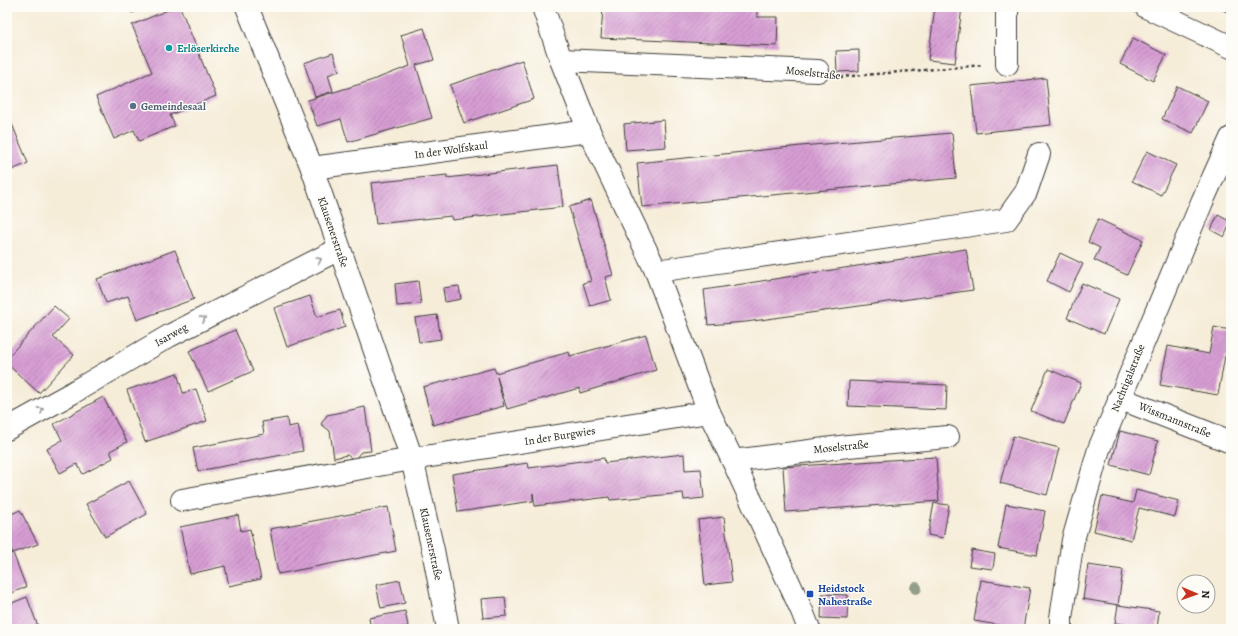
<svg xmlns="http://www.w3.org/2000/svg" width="1238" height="636" font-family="Alegreya,serif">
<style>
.building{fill:url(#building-hatch)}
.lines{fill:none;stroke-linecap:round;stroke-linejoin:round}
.minor-casing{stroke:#3d3b38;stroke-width:24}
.path{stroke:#3d3b38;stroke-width:2.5;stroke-dasharray:3 3;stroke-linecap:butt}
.minor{stroke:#fff;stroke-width:22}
.tree{fill:#929e89}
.oneway{stroke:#999}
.culture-dot{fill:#0f9aa8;stroke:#fdfcf7;stroke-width:1.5}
.service-dot{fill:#5c6f8a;stroke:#fdfcf7;stroke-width:1.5}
.transit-dot{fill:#1a4fb4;stroke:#fdfcf7;stroke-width:1.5}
.labels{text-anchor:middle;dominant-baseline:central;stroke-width:3;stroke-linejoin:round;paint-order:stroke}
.culture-label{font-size:11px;font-weight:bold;fill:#0d838f;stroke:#fdfcf7;text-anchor:start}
.street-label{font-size:11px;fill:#1c1c1c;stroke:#fdfcf7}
.service-label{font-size:11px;font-weight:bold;fill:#4e5e75;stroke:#fdfcf7;text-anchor:start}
.transit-label{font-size:11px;font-weight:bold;fill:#164399;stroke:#fdfcf7;text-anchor:start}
</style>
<defs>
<pattern id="building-hatch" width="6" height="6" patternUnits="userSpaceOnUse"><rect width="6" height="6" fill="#d79ed4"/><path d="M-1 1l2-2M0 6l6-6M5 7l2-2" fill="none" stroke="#ae80ab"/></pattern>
</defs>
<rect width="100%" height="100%" fill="#fdfcf7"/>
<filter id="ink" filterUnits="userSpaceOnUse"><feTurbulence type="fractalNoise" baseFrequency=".025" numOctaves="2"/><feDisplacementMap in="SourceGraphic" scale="8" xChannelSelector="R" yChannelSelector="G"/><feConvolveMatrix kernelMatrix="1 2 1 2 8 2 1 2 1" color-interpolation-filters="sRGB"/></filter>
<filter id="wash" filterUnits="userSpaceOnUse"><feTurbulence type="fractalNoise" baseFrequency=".012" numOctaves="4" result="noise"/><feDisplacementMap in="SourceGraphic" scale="16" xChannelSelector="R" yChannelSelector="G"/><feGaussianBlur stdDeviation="0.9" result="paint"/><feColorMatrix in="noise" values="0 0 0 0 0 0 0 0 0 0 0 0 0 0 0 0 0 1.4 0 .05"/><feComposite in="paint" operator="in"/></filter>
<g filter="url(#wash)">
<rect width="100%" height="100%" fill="#f6edd9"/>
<g id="blocks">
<!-- building -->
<g class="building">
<path d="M129,7H142L143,8L132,13Z"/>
<path d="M175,7H180L216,96L170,115L175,126L139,141L134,130L114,139L96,97L152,72L132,25Z"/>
<path d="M603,7H757V17H778L777,46L601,38Z"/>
<path d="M935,7H962L955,63L928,60Z"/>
<path d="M1219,7H1231V14L1219,8Z"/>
<path d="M424,28L434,60L416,65L432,118L348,142L341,119L317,126L308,100L370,81L410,66L401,35Z"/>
<path d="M1133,38L1166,55L1153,81L1120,64Z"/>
<path d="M859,50V71L837,72L836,51Z"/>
<path d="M333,53L339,71L328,75L333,91L315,97L304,63Z"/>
<path d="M522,60L534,99L464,123L450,85Z"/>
<path d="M1046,78L1051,125L976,133L971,86Z"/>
<path d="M1177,86L1208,101L1193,133L1162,119Z"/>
<path d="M7,112L28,163L7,172Z"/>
<path d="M664,120L666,147L626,150L624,124Z"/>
<path d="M952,133L956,178L642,207L637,163L801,146Z"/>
<path d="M1147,151L1176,165L1161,195L1132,181Z"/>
<path d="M558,165L563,207L452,220L451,216L376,224L371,183L447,175V178Z"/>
<path d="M591,200L613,275L605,277L611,300L590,306L583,283L591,281L569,207Z"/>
<path d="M1218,215L1231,222L1224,237L1211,230Z"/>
<path d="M1098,219L1143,240L1127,275L1094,260L1100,248L1088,242Z"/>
<path d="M966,249L973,290L746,322L708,325L704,290Z"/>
<path d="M175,250L194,299L137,320L128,296L106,303L97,279Z"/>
<path d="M1060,253L1083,264L1069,292L1047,281Z"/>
<path d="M418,281L421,304L397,306L395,284Z"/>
<path d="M1082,283L1119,299L1104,334L1067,318Z"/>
<path d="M459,286L461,299L445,302L443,288Z"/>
<path d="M310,296L317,317L340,310L345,327L287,347L274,308Z"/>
<path d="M54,306L69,319L53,337L74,355L39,393L7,364V358Z"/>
<path d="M437,315L441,339L419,342L415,318Z"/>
<path d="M1214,327L1231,330V357L1225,356L1218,395L1160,385L1168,346L1209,354Z"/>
<path d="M235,330L253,371L208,391L189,351Z"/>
<path d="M646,335L656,370L580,393L579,388L507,409L497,377L504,406L433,425L423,387L494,368L496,373L569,352L570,356Z"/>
<path d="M1048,369L1081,383L1064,424L1031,411Z"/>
<path d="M177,373L183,393L196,389L207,421L145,442L127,390Z"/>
<path d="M849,381L947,385L946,410L848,406Z"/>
<path d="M103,397L127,442L110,451L113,458L83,474L77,464L60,473L47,449L62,440L54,424Z"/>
<path d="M365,407L371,451L361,452L354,460L347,455L334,458L330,431L321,424L327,415Z"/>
<path d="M287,418L288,427L298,425L303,451L198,471L193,448L264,434L262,422Z"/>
<path d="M1120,431L1158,441L1149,475L1111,465Z"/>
<path d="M1013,436L1059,448L1047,495L1000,483Z"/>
<path d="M684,454L685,470L701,469L704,498L684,500L683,493L610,500L609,497L535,506L533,493V501L458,512L452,474L528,463L529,468L604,458L605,463Z"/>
<path d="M936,457L939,501L786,512L783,467Z"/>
<path d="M129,481L147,514L105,537L86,504Z"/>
<path d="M1136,490L1179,501L1175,517L1139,508L1131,540L1094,531L1102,496L1133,503Z"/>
<path d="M934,503L949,505L943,538L928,535Z"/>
<path d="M1006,504L1045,511L1037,555L998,548Z"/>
<path d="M388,507L396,551L278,574L270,529Z"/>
<path d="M20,510L38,544L13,553L7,541V516Z"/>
<path d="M238,515L241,531L250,529L261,579L229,586L225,566L190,574L180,527Z"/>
<path d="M724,517L732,582L705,585L698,520Z"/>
<path d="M972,550L995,554L993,569L969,566Z"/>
<path d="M13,553L26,587L7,595V556Z"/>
<path d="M1088,565L1123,570L1118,605L1159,611L1157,629L1115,623L1118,605L1083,599Z"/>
<path d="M400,580L405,603L381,608L376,585Z"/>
<path d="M981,580L1030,588L1023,629L974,621Z"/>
<path d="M822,594L848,595L847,619L821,618Z"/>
<path d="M27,597L39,629H7V605Z"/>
<path d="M505,597L507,616L483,618L481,599Z"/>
<path d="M405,611L408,626L394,629H371L369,618Z"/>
<path d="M337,626L338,629H328V628Z"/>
</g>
</g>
</g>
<g filter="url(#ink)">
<use href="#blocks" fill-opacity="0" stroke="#3d3b38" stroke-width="1"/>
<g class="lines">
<defs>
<g id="minor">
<path d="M247,7L312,168L412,459L433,550L448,629"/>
<path d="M543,7L561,60L589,131L656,271L709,412L733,461L802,611L809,629"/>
<path d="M1007,7V64"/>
<path d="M1146,7L1231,47"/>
<path d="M561,60L818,71"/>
<path d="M312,168L589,131"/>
<path d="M656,271L1006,220L1026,192L1039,154"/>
<path d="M1119,398L1231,442"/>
<path d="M7,429L72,393L169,336L339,249"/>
<path d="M733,461L848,446L948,437"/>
<path d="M182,500L412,459L709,412"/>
<path d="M1061,629V618L1073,540L1099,449L1202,202L1231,138"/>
</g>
</defs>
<!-- minor casing -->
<use href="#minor" class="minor-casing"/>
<!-- path -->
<path class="path" d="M840,77L983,65"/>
<!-- minor -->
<use href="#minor" class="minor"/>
</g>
<!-- trees -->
<circle class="tree" cx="916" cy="588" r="6"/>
<!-- one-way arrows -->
<defs><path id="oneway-chevron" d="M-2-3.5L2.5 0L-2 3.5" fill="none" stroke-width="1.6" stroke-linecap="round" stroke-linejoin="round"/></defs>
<g class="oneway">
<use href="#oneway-chevron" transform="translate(319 260) rotate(-27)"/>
<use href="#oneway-chevron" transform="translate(203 319) rotate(-27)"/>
<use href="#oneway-chevron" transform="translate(41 410) rotate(-29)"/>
</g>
</g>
<!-- markers -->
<circle class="culture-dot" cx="169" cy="48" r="4"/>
<circle class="service-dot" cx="133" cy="106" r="4"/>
<rect class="transit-dot" x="806" y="590" width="8" height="8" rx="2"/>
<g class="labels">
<!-- culture labels -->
<g class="culture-label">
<text x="177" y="48">Erlöserkirche</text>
</g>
<!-- street labels -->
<g class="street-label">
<text transform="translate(813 73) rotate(6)">Moselstraße</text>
<text transform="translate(451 150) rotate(-8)">In der Wolfskaul</text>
<text transform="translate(333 232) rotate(71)">Klausenerstraße</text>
<text transform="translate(171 335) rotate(-29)">Isarweg</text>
<text transform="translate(1128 378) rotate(-68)">Nachtigalstraße</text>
<text transform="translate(1175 420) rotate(22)">Wissmannstraße</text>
<text transform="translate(560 436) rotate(-9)">In der Burgwies</text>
<text transform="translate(841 447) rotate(-6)">Moselstraße</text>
<text transform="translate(431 544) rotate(78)">Klausenerstraße</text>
</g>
<!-- service labels -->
<g class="service-label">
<text x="141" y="106">Gemeindesaal</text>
</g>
<!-- transit labels -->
<g class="transit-label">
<text x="818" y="588">Heidstock<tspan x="818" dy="13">Nahestraße</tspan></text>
</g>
</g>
<!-- margin -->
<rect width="1238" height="636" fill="none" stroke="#fdfcf7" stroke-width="24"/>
<!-- north arrow -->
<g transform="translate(1196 594) rotate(92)"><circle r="19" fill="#fdfcf7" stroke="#a3a29f"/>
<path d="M0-3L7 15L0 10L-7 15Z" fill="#c8321e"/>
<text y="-6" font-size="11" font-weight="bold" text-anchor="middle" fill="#1c1c1c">N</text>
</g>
</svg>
